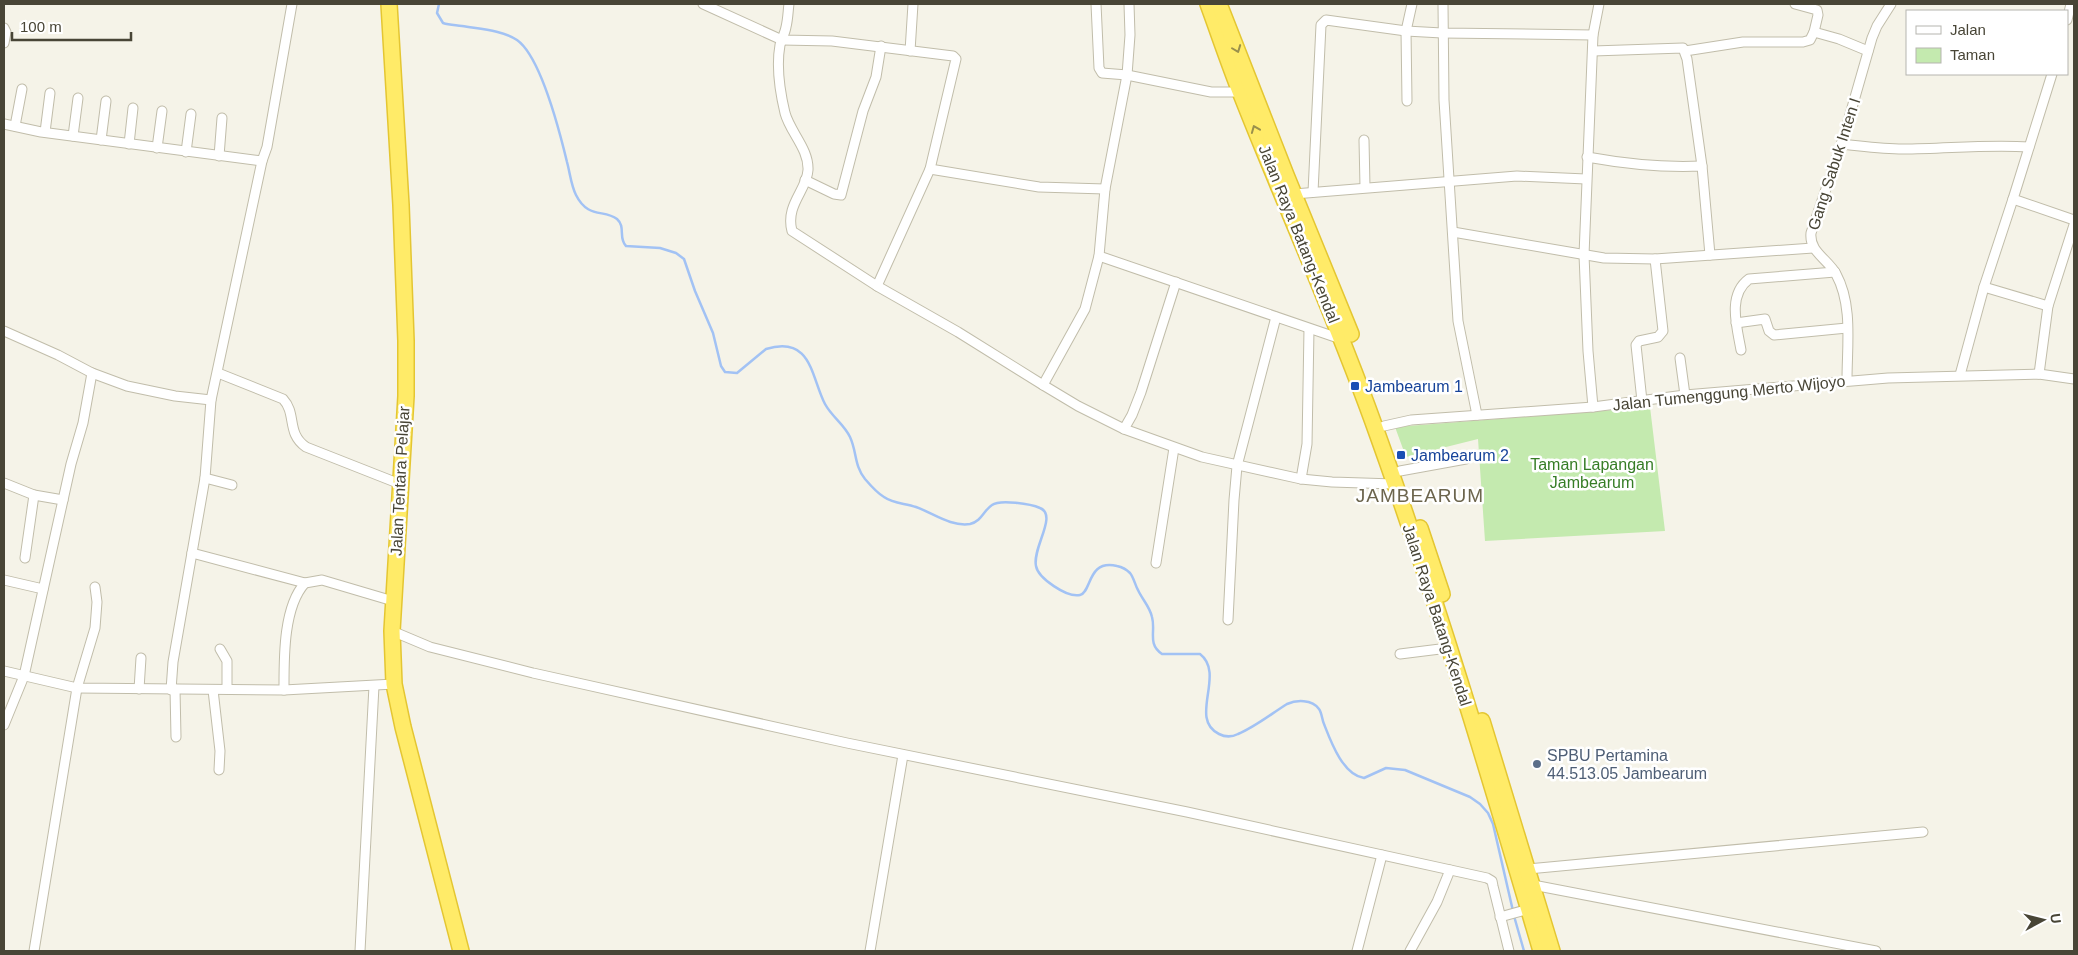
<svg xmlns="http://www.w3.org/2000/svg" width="2078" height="955" font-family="Helvetica,sans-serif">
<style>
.green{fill:#c4eaaf}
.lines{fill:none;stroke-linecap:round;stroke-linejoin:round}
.stream{stroke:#a2c2f4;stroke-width:2.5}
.street-casing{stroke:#c1bdaa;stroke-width:11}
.highway-casing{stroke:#e4c632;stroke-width:18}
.street{stroke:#fff;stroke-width:9}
.highway{stroke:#ffeb68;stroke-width:15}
.oneway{stroke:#9a904c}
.transit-dot{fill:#1a4fb4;stroke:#fff;stroke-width:2}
.service-dot{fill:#5c6f8a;stroke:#fff;stroke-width:2}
.labels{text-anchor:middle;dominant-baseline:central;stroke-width:5;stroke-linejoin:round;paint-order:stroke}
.street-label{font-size:16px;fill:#484536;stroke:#fff}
.transit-label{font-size:16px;fill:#164399;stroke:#fff;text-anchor:start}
.park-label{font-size:16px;fill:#367d26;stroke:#fff}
.service-label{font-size:16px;fill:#4e5e75;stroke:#fff;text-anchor:start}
.quarter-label{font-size:19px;letter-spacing:1px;fill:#6c654d;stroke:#fff}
</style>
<rect width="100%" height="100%" fill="#f5f3e8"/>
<!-- green -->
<path class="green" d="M1650,407L1665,531L1485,541L1478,439L1406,457L1395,427Z"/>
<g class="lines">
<!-- stream -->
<g class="stream">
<path d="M439,4L437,13L443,23C449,25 455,25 462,26C479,29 502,30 517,40C541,57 560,133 567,162C570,173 571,185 576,195C588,219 604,209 617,219C626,227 618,238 626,246L660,248L676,253L684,259L695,291L713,333L721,366L725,372L737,373L766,349C812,335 811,377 825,404C832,417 844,424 850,437C857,452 854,465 865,479C871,486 877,493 884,497C894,504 905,503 916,507C933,513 951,527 970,524C982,521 983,511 992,505C1000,499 1031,504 1040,508C1058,515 1032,548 1036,566C1038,578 1067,598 1080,595C1092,592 1087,559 1117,566C1122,567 1127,570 1130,573C1134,578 1135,585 1138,590C1142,599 1150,607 1152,617C1156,631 1147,644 1162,654H1200C1226,674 1188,719 1219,734C1225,737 1232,737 1238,734C1255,727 1271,714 1287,704C1296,700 1312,699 1319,709C1322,713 1322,720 1324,724C1331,742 1343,775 1364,778L1386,768L1405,770L1470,797L1480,804L1488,813L1493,824L1513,911"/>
<path d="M1514,916L1524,951"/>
</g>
<defs>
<g id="street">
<path d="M703,4L782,40L832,41L953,56L956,59L930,169L877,286"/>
<path d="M789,4C788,11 788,19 786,27C785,33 782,38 780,45C776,67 780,92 785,113C790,132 809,149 808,170C807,190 785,205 792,231L877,286L958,332L1043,385L1078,406L1124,429L1202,457L1301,479L1332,482L1394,484"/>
<path d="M1096,4L1099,68L1102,73L1127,75L1211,92H1241"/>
<path d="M1443,4L1444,100L1458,321L1477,415"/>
<path d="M1795,4L1817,10L1818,15L1814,32L1839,39L1868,51"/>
<path d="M2067,20L2071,4"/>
<path d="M4,28L6,32L4,43"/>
<path d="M910,51L913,4"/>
<path d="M1593,51L1683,48L1687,59L1702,166"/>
<path d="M1685,51L1743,42H1803L1810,40L1814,32"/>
<path d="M2052,74L2013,199L2074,220"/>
<path d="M1407,101L1406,31L1412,4"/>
<path d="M4,124L41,132L262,161L267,147L292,4"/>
<path d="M15,126L22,89"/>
<path d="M45,132L50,93"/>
<path d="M73,136L78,98"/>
<path d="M101,140L106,101"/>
<path d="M1364,140L1365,187"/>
<path d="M129,144L133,108"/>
<path d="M1841,144C1862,146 1882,149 1903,149C1945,149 1987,144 2029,147"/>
<path d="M157,148L162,111"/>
<path d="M186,152L191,114"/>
<path d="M219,156L222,118"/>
<path d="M1587,157C1626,164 1663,168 1702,166L1710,255"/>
<path d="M930,169L1039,187L1105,189"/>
<path d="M805,180L834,194L841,195L863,111L876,77L881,46"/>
<path d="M1313,192L1321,25L1326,20L1406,31L1442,33L1593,35"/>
<path d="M1294,194L1517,176L1586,179"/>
<path d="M1453,232L1604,258L1655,259L1813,248"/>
<path d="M1099,256L1341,339"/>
<path d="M1984,287L2048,306"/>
<path d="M1736,323L1765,319L1769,331L1774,335L1847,328"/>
<path d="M4,331L58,355L92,373L127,386L175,396L211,400"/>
<path d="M1741,350C1737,327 1727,295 1749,279L1835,272"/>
<path d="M1680,358L1685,395"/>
<path d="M218,373L283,399C297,414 286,433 306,447L400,484"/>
<path d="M2039,374L2048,306L2074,225"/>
<path d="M1960,375L1984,287L2013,199"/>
<path d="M1847,380C1847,345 1853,305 1836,274C1828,259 1809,252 1811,233L1843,139L1872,38L1877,26L1891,4"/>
<path d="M1043,385L1085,309L1099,256L1105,189L1127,75L1130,35L1129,4"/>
<path d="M1642,401L1636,345L1639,341L1658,337L1663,331L1655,259"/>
<path d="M1593,407L1588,351L1584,255L1593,35L1599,4"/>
<path d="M1384,426L1411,420L1593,407L1685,395L1888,378L2039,374L2074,379"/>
<path d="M1124,429L1132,415L1141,392L1176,282"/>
<path d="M1400,471L1466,459"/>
<path d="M205,478L232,485"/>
<path d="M1301,479L1307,444L1309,329"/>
<path d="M4,483L34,495L63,500"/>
<path d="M192,553L305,583"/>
<path d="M25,558L34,495"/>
<path d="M1156,563L1174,448"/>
<path d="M4,580L43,589"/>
<path d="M1228,620L1234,500L1237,466L1276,317"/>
<path d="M392,631L430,647L533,673L847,743L1187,812L1487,878L1492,881L1493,886L1509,951"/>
<path d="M220,649L227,661V689"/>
<path d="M1400,654L1448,648"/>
<path d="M4,671L77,688L284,690L394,684"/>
<path d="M139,689L141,658"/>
<path d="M175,689L176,737"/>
<path d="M171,690L173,662L205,478L211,400L262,161"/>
<path d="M213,690L220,751L219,770"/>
<path d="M284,690C284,659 283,607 305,583L322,580L393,601"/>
<path d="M4,725L24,676L71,464L83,423L92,373"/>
<path d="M1528,869L1923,832"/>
<path d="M1533,885L1876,951"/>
<path d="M1500,917L1529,909"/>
<path d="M34,951L77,688L95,628L97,602L95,587"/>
<path d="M360,951L374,686"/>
<path d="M870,951L903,755"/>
<path d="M1357,951L1382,855"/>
<path d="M1410,951L1437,902L1450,870"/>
</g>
<g id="highway">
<path d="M389,4L401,205L406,341V396L392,631L394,684L403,727L461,951"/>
<path d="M1208,4C1219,34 1229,64 1241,94C1284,203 1333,311 1373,422C1436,596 1489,774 1541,951"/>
<path d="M1219,4L1286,175L1351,334"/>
<path d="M1420,528L1442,594"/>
<path d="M1482,721L1552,951"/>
</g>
</defs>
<!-- street casing -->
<use href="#street" class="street-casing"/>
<!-- highway casing -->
<use href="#highway" class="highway-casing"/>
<!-- street -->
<use href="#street" class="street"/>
<!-- highway -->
<use href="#highway" class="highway"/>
</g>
<!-- one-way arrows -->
<defs><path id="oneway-chevron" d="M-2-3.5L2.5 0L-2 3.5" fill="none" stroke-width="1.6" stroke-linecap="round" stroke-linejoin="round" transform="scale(1.25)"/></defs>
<g class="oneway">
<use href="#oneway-chevron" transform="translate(1237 49) rotate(69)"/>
<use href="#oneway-chevron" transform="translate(1255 129) rotate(-112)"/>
</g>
<!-- markers -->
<g class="transit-dot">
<rect x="1350" y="381" width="10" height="10" rx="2.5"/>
<rect x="1396" y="450" width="10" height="10" rx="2.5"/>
</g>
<circle class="service-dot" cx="1537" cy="764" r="5"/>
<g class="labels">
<!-- street labels -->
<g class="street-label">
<text transform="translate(1834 164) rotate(-72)">Gang Sabuk Inten I</text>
<text transform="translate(1299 234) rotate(68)">Jalan Raya Batang-Kendal</text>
<text transform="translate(1729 393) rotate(-6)">Jalan Tumenggung Merto Wijoyo</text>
<text transform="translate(400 481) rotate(-87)">Jalan Tentara Pelajar</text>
<text transform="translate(1437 615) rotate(72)">Jalan Raya Batang-Kendal</text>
</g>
<!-- transit labels -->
<g class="transit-label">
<text x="1365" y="386">Jambearum 1</text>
<text x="1411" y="455">Jambearum 2</text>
</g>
<!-- park labels -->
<g class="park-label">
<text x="1592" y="464">Taman Lapangan<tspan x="1592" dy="18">Jambearum</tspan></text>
</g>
<!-- service labels -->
<g class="service-label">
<text x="1547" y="755">SPBU Pertamina<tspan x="1547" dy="18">44.513.05 Jambearum</tspan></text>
</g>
<!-- quarter labels -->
<g class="quarter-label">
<text x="1420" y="495">JAMBEARUM</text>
</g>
</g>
<!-- border -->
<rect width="2078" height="955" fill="none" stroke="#484536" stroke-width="10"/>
<!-- legend -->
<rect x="1906" y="10" width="162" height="65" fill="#ffffff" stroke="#b6b5af"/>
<rect x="1916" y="26" width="25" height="8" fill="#ffffff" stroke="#b6b5af"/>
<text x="1950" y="35" font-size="15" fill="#484536">Jalan</text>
<rect x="1916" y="48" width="25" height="15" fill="#c4eaaf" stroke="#b6b5af"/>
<text x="1950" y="60" font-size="15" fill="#484536">Taman</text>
<!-- north arrow -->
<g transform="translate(2043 920) rotate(83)" stroke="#ffffff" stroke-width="4" paint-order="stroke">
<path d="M0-4L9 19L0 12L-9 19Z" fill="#484536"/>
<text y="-8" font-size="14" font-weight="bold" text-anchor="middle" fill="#484536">U</text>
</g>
<!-- scale -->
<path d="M12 32v8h119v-8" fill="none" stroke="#484536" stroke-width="2.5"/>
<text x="20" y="32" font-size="15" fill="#484536" stroke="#ffffff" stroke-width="4" paint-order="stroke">100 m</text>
</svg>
